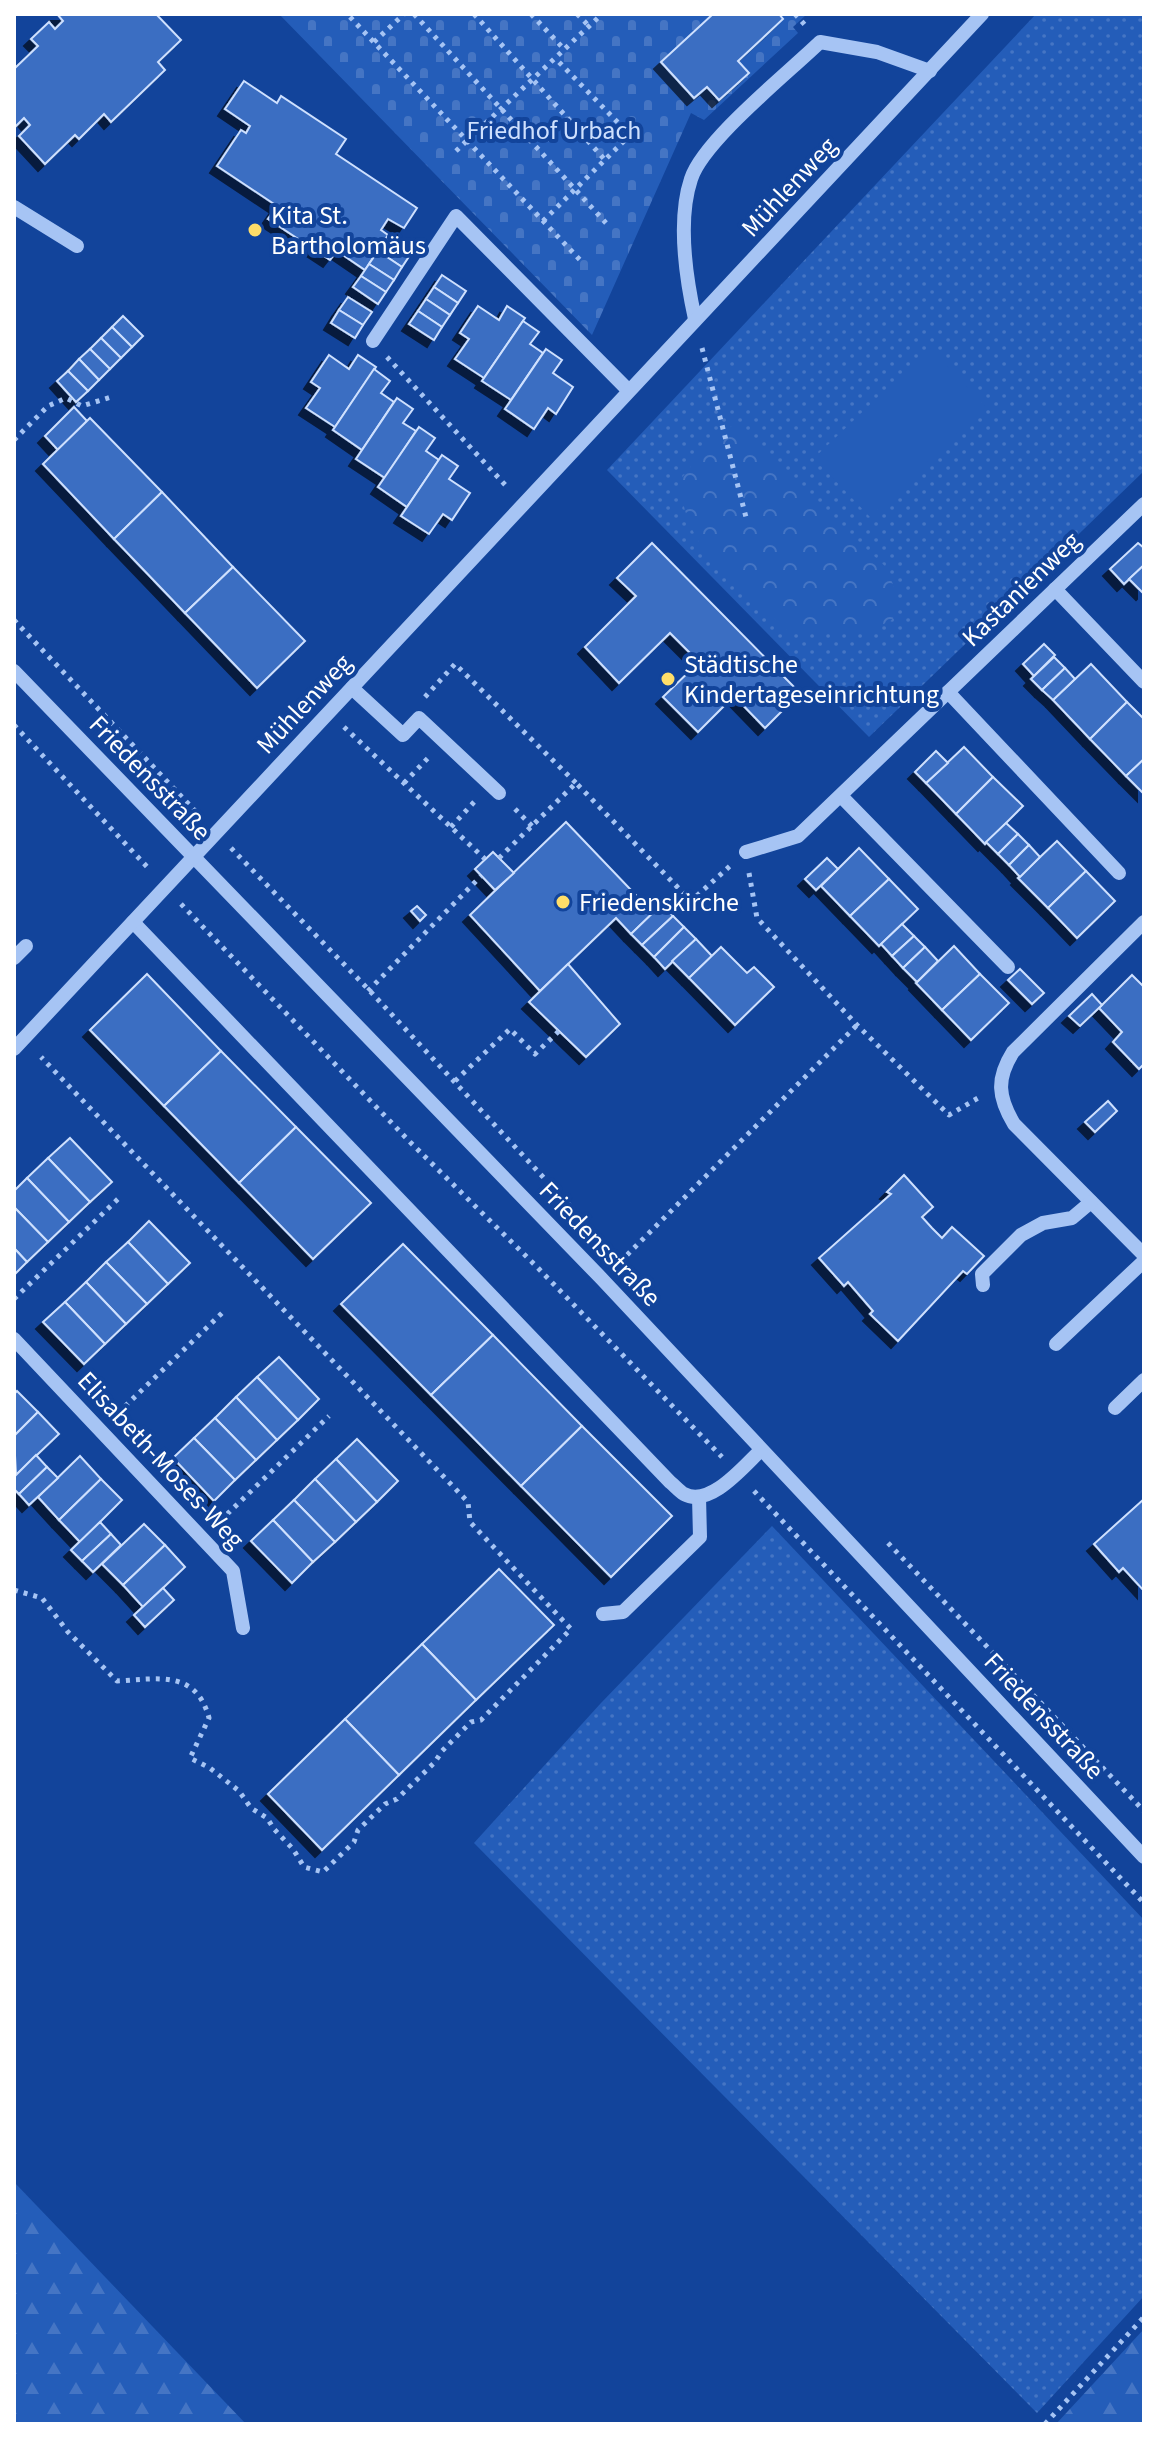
<svg xmlns="http://www.w3.org/2000/svg" width="1158" height="2438" font-family="'Source Sans 3',sans-serif">
<style>
.grass{fill:url(#grass-dots)}
.forest{fill:url(#forest-firs)}
.cemetery{fill:url(#cemetery-stones)}
.park{fill:url(#park-crowns)}
.garden{fill:#245db9}
.building{fill:#3b6ec2;stroke:#cee0fe;stroke-width:2;filter:url(#shadow)}
.lines{fill:none;stroke-linecap:round;stroke-linejoin:round}
.path{stroke:#a6c4f4;stroke-width:5;stroke-dasharray:4 6;stroke-linecap:butt}
.minor{stroke:#a6c4f4;stroke-width:14}
.poi-dot{fill:#ffde69;stroke:#12449b;stroke-width:3}
.labels{text-anchor:middle;dominant-baseline:central;stroke-width:8;stroke-linejoin:round;paint-order:stroke}
.park-label{font-size:26px;fill:#cee0fe;stroke:#12449b}
.street-label{font-size:26px;fill:#fff;stroke:#12449b}
.poi-label{font-size:26px;fill:#fff;stroke:#12449b;text-anchor:start}
</style>
<defs>
<pattern id="grass-dots" width="8" height="8" patternUnits="userSpaceOnUse" patternTransform="scale(2)"><rect width="8" height="8" fill="#245db9"/><path d="M2 2h.1M6 6h.1" fill="none" stroke="#4575c4" stroke-width="1.8" stroke-linecap="round"/></pattern>
<pattern id="forest-firs" width="22" height="20" patternUnits="userSpaceOnUse" patternTransform="scale(2)"><rect width="22" height="20" fill="#245db9"/><path d="M5 1l3.5 6h-7zM16 11l3.5 6h-7z" fill="#4575c4"/></pattern>
<pattern id="cemetery-stones" width="16" height="16" patternUnits="userSpaceOnUse" patternTransform="scale(2)"><rect width="16" height="16" fill="#245db9"/><path d="M2 7V4a2 2 0 0 1 4 0v3zM10 15v-3a2 2 0 0 1 4 0v3z" fill="#4575c4"/></pattern>
<pattern id="park-crowns" width="20" height="18" patternUnits="userSpaceOnUse" patternTransform="scale(2)"><rect width="20" height="18" fill="#245db9"/><path d="M2 6a3 3 0 1 1 6 0M12 15a3 3 0 1 1 6 0" fill="none" stroke="#4575c4"/></pattern>
<filter id="shadow"><feDropShadow dx="-7" dy="7" stdDeviation="0" flood-color="#0009"/></filter>
</defs>
<rect width="100%" height="100%" fill="#12449b"/>
<!-- grass -->
<g class="grass">
<path d="M1036,14H1144V471L869,737L607,470Z"/>
<path d="M772,1526L1144,1920V2296L1037,2413L474,1843L601,1703Z"/>
</g>
<!-- forest -->
<g class="forest">
<path d="M14,2182L246,2424H14Z"/>
<path d="M1144,2329V2424H1056Z"/>
</g>
<!-- cemetery -->
<path class="cemetery" d="M279,14H807L793,27L798,33L704,120L691,113L592,335Z"/>
<!-- park -->
<path class="park" d="M735,423L776,466L887,568L900,604L892,620L862,634L820,632L791,634L704,550C690,529 681,506 680,480L704,450Z"/>
<!-- garden -->
<path class="garden" d="M930,348L985,406L870,517L814,458Z"/>
<!-- building -->
<g class="building">
<path d="M57,14H156L181,40L158,62L165,70L111,122L104,114L79,139L75,135L45,164L19,136L30,125L24,118L14,128V69L38,46L31,39L49,22L55,29L63,21Z"/>
<path d="M713,14H779L783,19L738,61L749,73L719,100L707,87L694,98L661,62Z"/>
<path d="M244,81L277,103L281,96L346,139L336,154L417,208L404,228L388,219L381,230L388,235L365,270L337,251L330,260L268,219L277,206L217,166L241,130L246,133L250,126L225,109Z"/>
<path d="M386,239L410,255L402,267L378,251Z"/>
<path d="M378,251L402,267L394,280L369,264Z"/>
<path d="M369,264L394,280L386,292L361,276Z"/>
<path d="M442,275L466,291L458,303L434,287Z"/>
<path d="M361,276L386,292L378,304L353,287Z"/>
<path d="M434,287L458,303L450,315L426,299Z"/>
<path d="M348,297L372,312L363,325L339,310Z"/>
<path d="M426,299L450,315L442,327L418,311Z"/>
<path d="M478,306L499,320L507,306L525,318L484,378L455,359L469,339L460,333Z"/>
<path d="M339,310L363,325L355,338L331,323Z"/>
<path d="M418,311L442,327L434,340L409,324Z"/>
<path d="M123,316L143,336L132,347L112,327Z"/>
<path d="M523,321L539,332L530,344L543,353L511,400L482,381Z"/>
<path d="M112,327L132,347L121,358L101,338Z"/>
<path d="M101,338L121,358L110,369L90,349Z"/>
<path d="M90,349L110,369L99,380L79,359Z"/>
<path d="M546,349L562,360L553,373L573,387L556,414L548,408L534,429L505,409Z"/>
<path d="M329,355L349,369L358,355L376,367L335,427L306,408L320,388L311,382Z"/>
<path d="M79,359L99,380L88,391L68,371Z"/>
<path d="M374,369L390,381L381,393L394,402L362,450L333,430Z"/>
<path d="M68,371L88,391L76,402L57,381Z"/>
<path d="M397,398L413,409L403,423L416,431L385,478L356,459Z"/>
<path d="M74,407L87,421L58,450L45,436Z"/>
<path d="M90,418L162,492L114,539L43,464Z"/>
<path d="M419,427L435,438L426,451L439,460L407,507L378,487Z"/>
<path d="M442,455L458,466L449,479L470,493L452,520L443,514L429,534L401,516Z"/>
<path d="M162,492L233,567L185,613L114,539Z"/>
<path d="M652,543L800,693L765,728L734,696L698,732L663,697L699,662L670,633L619,683L585,647L636,596L617,578Z"/>
<path d="M1138,543L1144,548V565L1124,584L1110,569Z"/>
<path d="M1144,565V592L1143,593L1129,579Z"/>
<path d="M233,567L305,641L257,688L185,613Z"/>
<path d="M1044,644L1055,655L1034,676L1023,664Z"/>
<path d="M1054,657L1065,668L1042,690L1031,679Z"/>
<path d="M1091,664L1127,702L1090,739L1053,700Z"/>
<path d="M1065,668L1075,679L1053,700L1042,690Z"/>
<path d="M1127,702L1144,719V759L1126,776L1090,739Z"/>
<path d="M964,747L993,777L956,814L926,783Z"/>
<path d="M936,751L948,763L926,783L915,772Z"/>
<path d="M1144,759V794L1126,776Z"/>
<path d="M993,777L1023,806L985,844L956,814Z"/>
<path d="M566,822L653,913L631,934L616,918L540,991L470,915Z"/>
<path d="M1006,823L1018,834L998,854L986,842Z"/>
<path d="M1018,834L1029,845L1009,865L998,854Z"/>
<path d="M1057,841L1086,871L1048,908L1018,878Z"/>
<path d="M1029,845L1040,857L1020,877L1009,865Z"/>
<path d="M859,848L889,879L850,916L821,886Z"/>
<path d="M493,852L514,873L495,890L475,869Z"/>
<path d="M827,858L838,869L816,890L805,879Z"/>
<path d="M1086,871L1115,901L1077,938L1048,908Z"/>
<path d="M889,879L918,909L879,946L850,916Z"/>
<path d="M662,904L673,916L642,945L631,934Z"/>
<path d="M417,906L426,915L420,921L411,911Z"/>
<path d="M673,916L684,927L654,957L642,945Z"/>
<path d="M902,924L914,936L892,956L881,944Z"/>
<path d="M684,927L696,939L665,969L654,957Z"/>
<path d="M914,936L925,947L903,968L892,956Z"/>
<path d="M696,939L712,956L689,978L672,961Z"/>
<path d="M954,946L980,974L942,1010L916,983Z"/>
<path d="M721,947L747,973L754,967L774,987L735,1025L689,978Z"/>
<path d="M925,947L938,961L917,982L903,968Z"/>
<path d="M568,964L620,1024L586,1057L529,1002Z"/>
<path d="M1020,969L1044,993L1032,1004L1008,980Z"/>
<path d="M147,974L221,1051L164,1106L90,1030Z"/>
<path d="M980,974L1009,1003L971,1040L942,1010Z"/>
<path d="M1132,975L1144,987V1064L1139,1069L1113,1042L1122,1032L1099,1008Z"/>
<path d="M1092,994L1102,1005L1080,1026L1069,1016Z"/>
<path d="M221,1051L296,1127L239,1183L164,1106Z"/>
<path d="M1108,1101L1117,1111L1095,1132L1085,1122Z"/>
<path d="M296,1127L371,1203L313,1259L239,1183Z"/>
<path d="M70,1138L112,1182L90,1202L48,1158Z"/>
<path d="M48,1158L90,1202L69,1222L27,1178Z"/>
<path d="M904,1175L933,1207L922,1217L932,1228L942,1238L952,1227L984,1256L967,1274L963,1271L898,1341L870,1314L873,1311L848,1282L844,1286L819,1258L891,1194L887,1192Z"/>
<path d="M27,1178L69,1222L48,1242L14,1207V1191Z"/>
<path d="M14,1207L48,1242L27,1262L14,1248Z"/>
<path d="M149,1221L190,1263L168,1284L128,1242Z"/>
<path d="M128,1242L168,1284L147,1304L106,1262Z"/>
<path d="M403,1244L493,1335L431,1395L341,1304Z"/>
<path d="M14,1248L27,1262L14,1275Z"/>
<path d="M106,1262L147,1304L126,1324L86,1282Z"/>
<path d="M86,1282L126,1324L105,1344L65,1302Z"/>
<path d="M65,1302L105,1344L84,1364L43,1322Z"/>
<path d="M493,1335L582,1426L521,1486L431,1395Z"/>
<path d="M279,1357L319,1399L298,1420L257,1377Z"/>
<path d="M257,1377L298,1420L277,1440L236,1397Z"/>
<path d="M17,1391L38,1412L14,1436V1394Z"/>
<path d="M236,1397L277,1440L256,1460L215,1418Z"/>
<path d="M38,1412L59,1434L16,1475L14,1436Z"/>
<path d="M215,1418L256,1460L235,1480L194,1438Z"/>
<path d="M582,1426L672,1516L611,1577L521,1486Z"/>
<path d="M194,1438L235,1480L214,1501L173,1458Z"/>
<path d="M357,1439L398,1481L377,1502L336,1459Z"/>
<path d="M36,1455L47,1467L19,1494L14,1489V1477Z"/>
<path d="M80,1456L101,1479L59,1520L38,1497Z"/>
<path d="M336,1459L377,1502L356,1522L315,1479Z"/>
<path d="M47,1467L58,1478L29,1505L19,1494Z"/>
<path d="M101,1479L122,1500L80,1542L59,1520Z"/>
<path d="M315,1479L356,1522L335,1542L294,1500Z"/>
<path d="M1144,1499V1591L1123,1568L1119,1572L1094,1544Z"/>
<path d="M294,1500L335,1542L313,1562L273,1520Z"/>
<path d="M273,1520L313,1562L292,1583L251,1541Z"/>
<path d="M100,1522L111,1534L82,1561L71,1550Z"/>
<path d="M144,1524L165,1545L123,1585L102,1564Z"/>
<path d="M111,1534L121,1545L93,1572L82,1561Z"/>
<path d="M165,1545L185,1567L143,1607L123,1585Z"/>
<path d="M499,1569L554,1625L476,1700L422,1644Z"/>
<path d="M163,1588L174,1600L145,1627L134,1615Z"/>
<path d="M422,1644L476,1700L399,1775L345,1719Z"/>
<path d="M345,1719L399,1775L322,1850L268,1794Z"/>
</g>
<g class="lines">
<!-- path -->
<g class="path">
<path d="M414,14L606,223"/>
<path d="M474,14L605,160"/>
<path d="M531,14L564,49"/>
<path d="M577,14L589,26"/>
<path d="M795,14L805,25"/>
<path d="M350,17L581,261"/>
<path d="M374,42L404,14"/>
<path d="M456,151L602,14"/>
<path d="M543,221L630,135L555,58"/>
<path d="M702,348L747,521"/>
<path d="M387,357L508,488"/>
<path d="M14,440L48,406L66,398L82,406L111,397"/>
<path d="M14,620L199,815"/>
<path d="M425,697L455,664L576,783"/>
<path d="M14,725L150,870"/>
<path d="M344,727L485,859"/>
<path d="M404,783L428,758"/>
<path d="M515,809L532,826"/>
<path d="M451,827L475,801"/>
<path d="M231,848L369,990L571,1207"/>
<path d="M499,858L576,783L691,901L730,866"/>
<path d="M749,873L757,918L857,1025L949,1115L978,1098"/>
<path d="M181,904L410,1142L536,1266L722,1457"/>
<path d="M368,991L481,876"/>
<path d="M455,1081L510,1029L535,1054L560,1030"/>
<path d="M620,1262L857,1025"/>
<path d="M14,1299L120,1197"/>
<path d="M118,1413L222,1313"/>
<path d="M754,1491L1144,1903"/>
<path d="M220,1521L329,1416"/>
<path d="M888,1543L1144,1811"/>
<path d="M14,1590L42,1598L68,1632L117,1681C157,1679 196,1669 209,1718L190,1758L210,1768L239,1791L251,1808L267,1818L274,1829L293,1849L304,1867L323,1872L354,1842L358,1830L385,1804L397,1799L435,1762L442,1751L471,1722L481,1720L571,1629L470,1522L468,1502L41,1057"/>
<path d="M1045,2424L1144,2317"/>
</g>
<!-- minor -->
<g class="minor">
<path d="M14,207L77,246"/>
<path d="M695,319C686,278 677,221 691,179C703,141 788,73 820,42L877,52L930,71"/>
<path d="M373,341L456,216L628,390"/>
<path d="M1055,589L1144,682"/>
<path d="M14,671L601,1278L1144,1857"/>
<path d="M352,688L403,735L419,718L499,793"/>
<path d="M948,692L1119,873"/>
<path d="M841,796L1008,967"/>
<path d="M746,852L798,836L1144,504"/>
<path d="M133,922L670,1482C674,1485 679,1491 684,1494C710,1508 744,1466 761,1450"/>
<path d="M1144,922L1013,1052C996,1079 998,1097 1014,1124L1144,1255"/>
<path d="M14,958L26,946"/>
<path d="M14,1049L982,14"/>
<path d="M983,1285L982,1274L1021,1235L1043,1223L1072,1218L1091,1202"/>
<path d="M14,1339L233,1571L243,1628"/>
<path d="M1056,1344L1144,1261"/>
<path d="M1115,1408L1144,1380"/>
<path d="M603,1614L623,1612L700,1537L699,1497"/>
</g>
</g>
<!-- markers -->
<g class="poi-dot">
<circle cx="255" cy="230" r="8"/>
<circle cx="668" cy="679" r="8"/>
<circle cx="563" cy="902" r="8"/>
</g>
<g class="labels">
<!-- park labels -->
<g class="park-label">
<text x="554" y="130">Friedhof Urbach</text>
</g>
<!-- street labels -->
<g class="street-label">
<text transform="translate(789 187) rotate(-47)">Mühlenweg</text>
<text transform="translate(1021 589) rotate(-44)">Kastanienweg</text>
<text transform="translate(304 704) rotate(-47)">Mühlenweg</text>
<text transform="translate(150 778) rotate(46)">Friedensstraße</text>
<text transform="translate(600 1244) rotate(46)">Friedensstraße</text>
<text transform="translate(161 1460) rotate(47)">Elisabeth-Moses-Weg</text>
<text transform="translate(1044 1716) rotate(47)">Friedensstraße</text>
</g>
<!-- poi labels -->
<g class="poi-label">
<text x="271" y="215">Kita St.<tspan x="271" dy="30">Bartholomäus</tspan></text>
<text x="684" y="664">Städtische<tspan x="684" dy="30">Kindertageseinrichtung</tspan></text>
<text x="579" y="902">Friedenskirche</text>
</g>
</g>
<!-- border -->
<rect width="1158" height="2438" fill="none" stroke="#ffffff" stroke-width="32"/>
</svg>
